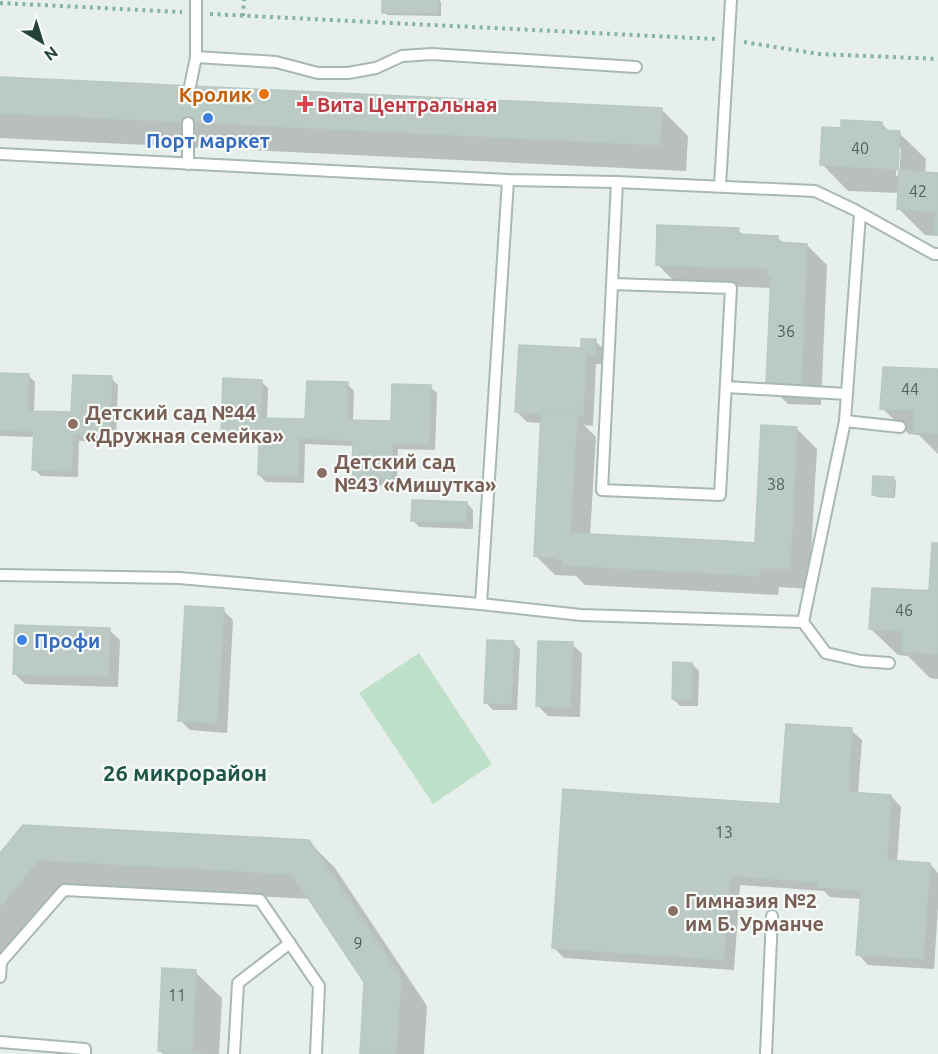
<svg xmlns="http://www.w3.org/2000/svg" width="938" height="1054" font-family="Ubuntu,sans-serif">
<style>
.green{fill:#bfe0c8}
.shadow{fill:#0003;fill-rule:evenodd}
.building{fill:#bbcac4;stroke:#b8c9c2;stroke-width:1.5}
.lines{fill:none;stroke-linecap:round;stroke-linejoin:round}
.lane-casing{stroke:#a8b8b2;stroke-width:14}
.path{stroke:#86b3a5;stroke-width:4;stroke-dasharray:3 4.5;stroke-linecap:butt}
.lane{stroke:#fff;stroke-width:10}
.food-dot{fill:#e8710a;stroke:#f7fbf9;stroke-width:2}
.health-dot{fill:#e0444e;stroke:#f7fbf9;stroke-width:2}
.shop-dot{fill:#3f7fe0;stroke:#f7fbf9;stroke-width:2}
.education-dot{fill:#8d6e63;stroke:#f7fbf9;stroke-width:2}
.labels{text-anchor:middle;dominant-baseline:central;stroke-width:4.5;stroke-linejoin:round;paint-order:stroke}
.number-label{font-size:16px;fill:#4a645c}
.food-label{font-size:20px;font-weight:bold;fill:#c56008;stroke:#f7fbf9;text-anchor:end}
.health-label{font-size:20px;font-weight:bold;fill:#be3a42;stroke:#f7fbf9;text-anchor:start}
.shop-label{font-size:20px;font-weight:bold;fill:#366cbe;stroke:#f7fbf9}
.education-label{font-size:20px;font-weight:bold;fill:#785e54;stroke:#f7fbf9;text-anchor:start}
.quarter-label{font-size:22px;font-weight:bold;fill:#1f5548;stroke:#f7fbf9}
</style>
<rect width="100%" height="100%" fill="#e6efeb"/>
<!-- green -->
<path class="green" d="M419,653L492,764L433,804L359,693Z"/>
<!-- shadow -->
<g class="shadow">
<path d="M384,0H439L441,2V16L387,15L384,12Z"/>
<path d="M0,78L661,109L688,136L686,171L0,138Z"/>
<path d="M882,124L890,132L899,133L926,159L925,174L938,175V236L925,235L898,208L899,193L848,191L822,164L842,130ZM898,148H901L899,176H896Z"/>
<path d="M738,230L744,236L777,237L784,244L807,245L827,265L821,405L788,404L768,384L772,288L677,284L657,264Z"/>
<path d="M595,341L606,351L605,364H596L593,426L584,425L596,437L590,536L756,544L797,429L817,449L809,589L779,587L778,595L585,585L576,576L555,575L535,555L542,423L527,422L516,411L582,350ZM554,555L571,560L554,558Z"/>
<path d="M938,371V454L919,435L909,434L882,408Z"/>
<path d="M0,374L28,375L35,382L34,413L73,414L111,378L118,385L116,442L79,441L78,477L41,476L34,469L35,437L0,436Z"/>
<path d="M261,381L268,388L267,419L307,421L347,384L354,391L353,421L392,423L430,387L437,393L435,450L398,449L397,486L360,485L353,478L355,446L305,444L304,483L266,482L259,475L260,444L229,443L222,436Z"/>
<path d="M893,478L896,481L895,498L877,497L874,494Z"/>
<path d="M467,503L473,510V529L419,527L413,520Z"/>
<path d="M938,545V679L930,678L908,656L898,655L871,629L934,592L931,589Z"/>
<path d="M223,610L233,620L227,733L190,730L180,720Z"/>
<path d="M109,630L120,640L118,687L25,684L14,673Z"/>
<path d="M513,642L520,649L517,710H493L486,703Z"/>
<path d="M572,644L582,654L580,717L548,716L537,705Z"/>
<path d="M692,664L699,671L698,706H680L673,699Z"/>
<path d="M851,730L862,740L858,794L891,796L901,807L897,862L930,864L938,873V907L934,969L868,965L858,954L862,899L830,897L824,891L740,885L734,970L564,958L553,947L781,806Z"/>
<path d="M308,841L335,868L427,1006L424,1054H362L366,982L311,899L64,886L0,966V855Z"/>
<path d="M195,972L222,998L219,1054H163L159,1050Z"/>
</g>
<!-- building -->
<g class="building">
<rect x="382" y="0" width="56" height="13"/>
<path d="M0,77L662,108L660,145L0,113Z"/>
<path d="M841,120L882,122V130L900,131L898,169L820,165L822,127L841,128Z"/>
<path d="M899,170L938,173V235L934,234L936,212L897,209Z"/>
<path d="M657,225L739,228L738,234L778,236V242L807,244L801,386L766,384L771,277L767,276L768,269L656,265Z"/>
<path d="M581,339H596L595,355L586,354L583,416L515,412L519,345L581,348Z"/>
<path d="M883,367L938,369V433L913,432L914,410L880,409Z"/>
<path d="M0,373L29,374L27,411L71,412L73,375L112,376L109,436L73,434L71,471L32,470L34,431L0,430Z"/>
<path d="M223,378L262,380L260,418L305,419L307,381L348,382L347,420L391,421L392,384L431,385L429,444L392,443L391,479L352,478L353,440L299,438L298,477L258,475L259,438L221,436Z"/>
<path d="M541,414L577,416L570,533L727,541L755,543L761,425L797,427L790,569L759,568V576L563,565V558L534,556Z"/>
<path d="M873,476L894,477L893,496L872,495Z"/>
<path d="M412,500L467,502L466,522L411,521Z"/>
<path d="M932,543H938V591L929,590Z"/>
<path d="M872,588L938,591V654L902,652L903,631L869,629Z"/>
<path d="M185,606L224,608L217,723L178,721Z"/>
<path d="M15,625L110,628L108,677L13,674Z"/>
<path d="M487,640L514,641L511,704L484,703Z"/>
<path d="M538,641L573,642L570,707L536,706Z"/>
<path d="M673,662L692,663L691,700L672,699Z"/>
<path d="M786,724L852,728L848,792L891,795L887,860L930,863L923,959L856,955L861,890L818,887V882L730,876L724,960L552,948L563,789L780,804Z"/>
<path d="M23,825L309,840L401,978L396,1054H360L364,982L292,874L38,860L0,907V853Z"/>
<path d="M162,968L196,970L192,1053L202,1054H164V1051H158Z"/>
</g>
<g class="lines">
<defs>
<g id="lane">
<path d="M196,57L276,62L318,73H348L376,68L402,56L432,54L636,67"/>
<path d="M190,86L196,57V0"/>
<path d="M0,154L508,180L617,182L815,191L855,210L934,254H938"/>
<path d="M188,164V123"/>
<path d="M720,186L731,0"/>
<path d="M860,214L845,421L803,622L826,653L861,661L889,663"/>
<path d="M612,284L731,288L720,495L602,490L617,182"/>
<path d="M726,387L847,394"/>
<path d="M845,421L900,427"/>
<path d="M0,575L179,578L481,604L581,615L803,622"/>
<path d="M481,604L508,180"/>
<path d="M0,977L1,962L64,890L260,900L319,986L316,1054"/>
<path d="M0,1042L85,1049V1054"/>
<path d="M234,1054L238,983L290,943"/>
<path d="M766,1054L772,916"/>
</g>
</defs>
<!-- lane casing -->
<use href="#lane" class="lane-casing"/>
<!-- path -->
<g class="path">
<path d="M0,3L182,12"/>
<path d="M210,14L715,39"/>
<path d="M243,16L244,0"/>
<path d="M744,42L819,54L938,59"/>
</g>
<!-- lane -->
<use href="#lane" class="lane"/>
</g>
<!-- markers -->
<circle class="food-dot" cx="264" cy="94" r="6"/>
<path class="health-dot" d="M302 95h6v6h6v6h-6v6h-6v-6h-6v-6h6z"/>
<g class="shop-dot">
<circle cx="208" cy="118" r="6"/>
<circle cx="22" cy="640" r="6"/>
</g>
<g class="education-dot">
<circle cx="73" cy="424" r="6"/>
<circle cx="322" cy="473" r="6"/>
<circle cx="673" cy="911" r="6"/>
</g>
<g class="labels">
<!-- number labels -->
<g class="number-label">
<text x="860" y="148">40</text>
<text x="918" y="191">42</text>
<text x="786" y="331">36</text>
<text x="910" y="389">44</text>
<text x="776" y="484">38</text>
<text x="904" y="610">46</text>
<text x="724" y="832">13</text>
<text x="358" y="943">9</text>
<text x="177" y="995">11</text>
</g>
<!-- food labels -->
<g class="food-label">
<text x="252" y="94">Кролик</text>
</g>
<!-- health labels -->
<g class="health-label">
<text x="317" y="104">Вита Центральная</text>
</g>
<!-- shop labels -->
<g class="shop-label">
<text x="208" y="140">Порт маркет</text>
<text x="34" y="640" text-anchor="start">Профи</text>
</g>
<!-- education labels -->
<g class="education-label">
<text x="85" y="412">Детский сад №44<tspan x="85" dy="23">«Дружная семейка»</tspan></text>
<text x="334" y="461">Детский сад<tspan x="334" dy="23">№43 «Мишутка»</tspan></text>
<text x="685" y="900">Гимназия №2<tspan x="685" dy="23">им Б. Урманче</tspan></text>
</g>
<!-- quarter labels -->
<g class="quarter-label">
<text x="185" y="772">26 микрорайон</text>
</g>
</g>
<!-- north arrow -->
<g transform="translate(42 42) rotate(142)" stroke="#f7fbf9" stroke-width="4.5" paint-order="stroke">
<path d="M0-4.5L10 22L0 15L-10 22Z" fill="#24423a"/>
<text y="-9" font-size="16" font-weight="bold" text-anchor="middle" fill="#24423a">N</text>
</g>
</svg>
